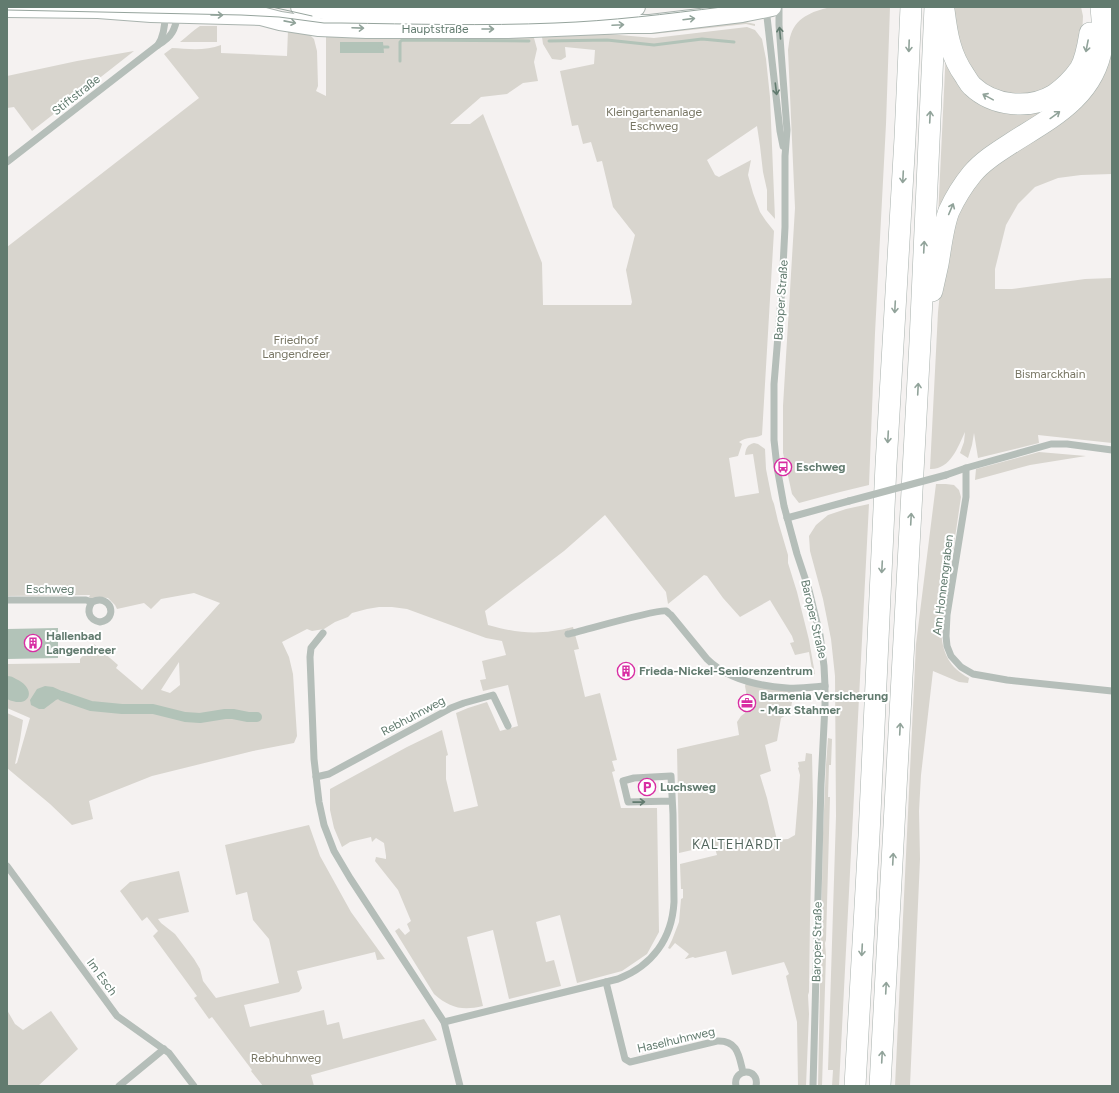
<svg xmlns="http://www.w3.org/2000/svg" width="1119" height="1093" font-family="Figtree,sans-serif">
<style>
.green{fill:#d8d5ce;fill-rule:evenodd}
.water{fill:#b2c3b8}
.lines{fill:none;stroke-linecap:round;stroke-linejoin:round}
.stream{stroke:#b2c3b8;stroke-width:3}
.canal{stroke:#b2c3b8;stroke-width:10}
.major-casing{stroke:#a9b3ae;stroke-width:20}
.highway-casing{stroke:#a9b2ae;stroke-width:22}
.minor{stroke:#b5beb9;stroke-width:7}
.major{stroke:#fff;stroke-width:18}
.highway{stroke:#fff;stroke-width:21}
.tram{stroke:#96a49d;stroke-width:1}
.minor-bridge{stroke:#b5beb9;stroke-width:7}
.oneway{stroke:#91a39a}
.oneway2{stroke:#627b6f}
.labels{text-anchor:middle;dominant-baseline:central;stroke-width:4;stroke-linejoin:round;paint-order:stroke}
.street-label{font-size:12px;fill:#627b6f;stroke:#fff}
.park-label{font-size:12px;fill:#787664;stroke:#fff}
.poi-label{font-size:12px;font-weight:bold;fill:#627b6f;stroke:#fff;text-anchor:start}
.neighbourhood-label{font-size:13px;letter-spacing:1px;fill:#53665d;stroke:#fff}
</style>
<rect width="100%" height="100%" fill="#f5f2f1"/>
<!-- green -->
<g class="green">
<path d="M832,7H890L886,124L875,333L869,485L840,492L799,503L792,494L783,453V406L795,208L788,50C789,44 789,39 791,34C797,16 816,10 832,7Z"/>
<path d="M954,7H1081L1083,16L1082,36L1078,56L1061,81L1033,95L1005,94L977,80L959,54Z"/>
<path d="M1109,7H1112V174L1081,175L1058,178L1035,187L1018,204L1006,225L995,269V289H1012L1085,279L1112,278V443L1038,435L1039,443L978,458L974,433L972,445L968,458L960,453L964,442L965,432C958,447 950,470 930,469L938,312L943,263L955,215L981,175L1056,125Z"/>
<path d="M745,22L755,24V26L746,24L653,34L603,30L656,32Z"/>
<path d="M200,26H217V42H180C187,37 192,31 200,26Z"/>
<path d="M747,27L755,30L762,39L766,59L770,97L775,219L767,210V190L763,172L760,146L757,126L707,160L715,175L719,177L751,160L748,175L753,193L760,212L766,221L774,231L762,435C754,439 747,436 739,442L742,444L738,456L729,458L735,497L759,493L753,454L745,455C746,448 747,445 754,443L758,444L765,449L766,469L772,499L774,504L778,521L788,555V563L797,592L809,640L815,674L813,675L809,652L795,655L790,643L794,642L792,636L770,600L740,617L723,598L707,576L704,575L668,604L666,592L605,515L564,551L485,611L488,625C520,634 541,635 573,627L579,649L574,650L585,697L600,693L617,760L612,761L615,771L612,772L621,808H657L659,932L647,954L622,971L577,983L560,915L536,922L546,962L554,960L561,986L509,999L493,930L467,937L483,1006C462,1011 450,1008 434,994L395,931L399,928L405,935L410,931L407,924L411,921L398,890L375,861L376,857L386,859V856L384,843L376,838L372,842L371,837L350,842L342,847L334,828L330,810V789L407,747L442,730L448,755L446,756V779L454,812L478,806L456,713L468,708L487,702L500,731L518,726L508,685L483,691L480,680L486,679L482,661L506,655L502,641L486,638L407,609L392,607H379L367,609L352,613L348,617L335,622L324,629L312,631L307,629L282,642L289,657L293,674L297,736L294,743L253,751L152,776L89,801L93,819L72,825L50,804L7,768V713L23,720L20,740L15,764L17,763L30,718L7,708V664L80,663V659L94,644L118,665L116,668L142,690L220,603L194,593L161,599L151,609L144,603L117,609L115,605L108,598L98,597L92,599L89,597L90,595L7,596V247L199,98L164,54L172,48C188,49 206,51 221,45V53L287,56L288,30L309,34L314,39L317,51L318,86L316,91L326,96V36L423,38L532,37L534,38L537,49L534,62L538,81L523,83L507,94L481,97L450,124H470L483,114L542,263L543,305H631L632,302L626,270L635,235L613,207L602,161L597,162L591,142L583,144L578,125L572,126L560,71L594,64L595,50L565,47L566,57L561,60L552,59L543,44L542,37L608,34L654,38ZM179,662L180,685L170,693L161,690Z"/>
<path d="M946,49L1000,105L1092,71L999,146L937,238Z"/>
<path d="M134,51L32,131L14,107L7,108V76L77,61Z"/>
<path d="M1039,452L1086,456L1030,465L975,480L976,469Z"/>
<path d="M936,484H946L954,485L959,490L961,497L941,632C943,654 949,667 969,678L968,683L959,682L933,671L921,775L919,811L920,859L910,1086H895L916,644Z"/>
<path d="M869,504L839,1086H832L833,1070H828L836,816L835,676L831,639L823,599L810,551L809,536L816,525L828,515L846,509Z"/>
<path d="M746,683L794,691L790,713L781,718L777,741L765,745L771,771L760,775L767,798L777,840L788,839L795,835L800,775L798,768L799,767L798,762L805,761L806,753L812,754L813,802L810,919L809,992L808,995L809,1014L806,1086H798L797,1022L786,976L789,974L784,962L732,975L726,951L695,958L693,957L686,959H685L689,954L675,943L670,949L668,948L672,940L679,922L681,899L683,898V889H681L680,864L717,855L714,845L679,853L677,749L739,735L737,722L741,716L745,713L744,701L747,697L745,686Z"/>
<path d="M828,738L832,739L831,765H829L828,797H830L826,940L825,943L826,955L822,1086H818L823,833L826,765Z"/>
<path d="M309,825L320,856L351,912L385,959L377,960L375,952L297,971L302,988L299,992L244,1005L250,1027L324,1010L327,1025L339,1022L343,1039L424,1019L437,1040L311,1075L314,1086H263L251,1071L252,1070L212,1017L209,1019L194,998L197,996L153,936L158,931L147,917L142,921L120,891L130,882L179,871L189,912L158,919L161,923L175,934L194,959L200,969L203,981L216,998L279,983L269,939L253,920L247,892L236,895L225,845Z"/>
<path d="M7,1010L15,1024L23,1030L51,1011L78,1049L38,1086H7Z"/>
</g>
<!-- water -->
<g class="water">
<path d="M340,42H383L384,53H340Z"/>
<path d="M58,628V658L7,659V629Z"/>
<path d="M7,676C11,676 13,677 16,679C38,689 30,710 7,699Z"/>
<path d="M45,686L53,687L64,692L63,697L56,700L44,709H39L31,705L30,700L37,689Z"/>
</g>
<g class="lines">
<!-- stream -->
<g class="stream">
<path d="M549,41L607,40L654,45L702,39L734,42"/>
<path d="M380,47H388"/>
<path d="M400,61V42L402,40L529,41"/>
</g>
<!-- canal -->
<path class="canal" d="M62,696L91,706L122,709H153L185,717L200,718L225,714H233L248,717H257"/>
<defs>
<g id="major">
<path d="M300,7L349,13L548,12L586,11L636,7"/>
<path d="M7,8L98,9L151,13L261,16L280,21L319,27L366,29H508L628,24H650L742,13L772,7"/>
</g>
<g id="highway">
<path d="M944,10C947,34 950,55 965,76C967,79 969,83 972,86C993,106 1029,110 1054,95C1064,88 1073,79 1080,69C1086,59 1088,45 1090,33"/>
<path d="M932,291C934,282 936,273 938,264C941,247 943,226 949,211C955,198 963,185 972,174C982,162 996,153 1010,144C1049,119 1094,98 1102,46C1104,34 1102,20 1101,7"/>
<path d="M855,1086L869,836L886,465L905,138L911,7"/>
<path d="M880,1086L920,342L935,7"/>
</g>
</defs>
<!-- major casing -->
<use href="#major" class="major-casing"/>
<!-- highway casing -->
<use href="#highway" class="highway-casing"/>
<!-- minor -->
<g class="minor">
<path d="M779,7V25L787,130L785,156V227L782,287L774,384V440L777,467L784,506L797,554L809,590L820,635L824,666L825,686V705L821,784L813,1086"/>
<path d="M766,8L780,131L783,146"/>
<path d="M158,45C164,36 165,25 165,15"/>
<path d="M7,162L158,45C172,37 175,30 178,14"/>
<path d="M966,468V497L947,615L946,636L947,646L951,656L961,667L973,674L1007,680L1112,691"/>
<path d="M946,475L966,468L1051,444H1067L1112,450"/>
<path d="M787,518L849,501"/>
<path d="M7,600H86L92,602C111,593 119,619 100,622C89,620 86,611 92,602"/>
<path d="M323,633L311,648L310,657L314,759L319,802L324,825L334,851L350,878L444,1022L460,1086"/>
<path d="M568,634C582,631 657,609 666,611C668,612 669,614 671,615L707,659C727,679 759,686 787,688C800,689 813,687 825,686"/>
<path d="M316,777L329,774L451,708L464,703L493,695L508,726"/>
<path d="M7,866L117,1016L169,1053L194,1086"/>
<path d="M606,982L622,1047L625,1059L630,1062L717,1041C738,1040 739,1056 743,1072"/>
<path d="M444,1022L618,979C652,966 672,939 674,902L673,814L671,776L634,778L623,781L628,802L672,801"/>
<path d="M119,1086L164,1049"/>
<path d="M736,1086C732,1068 760,1067 756,1086"/>
</g>
<!-- major -->
<use href="#major" class="major"/>
<!-- highway -->
<use href="#highway" class="highway"/>
<!-- tram -->
<g class="tram">
<path d="M272,7L312,16"/>
<path d="M7,10L241,15L279,17L324,23H341C412,24 484,26 555,23C611,21 666,14 722,7"/>
</g>
<!-- minor-bridge -->
<path class="minor-bridge" d="M849,501L946,475"/>
</g>
<!-- one-way arrows -->
<defs><path id="oneway-shaft" d="M-6 0H5M1.5-3L5.5 0L1.5 3" fill="none" stroke-width="1.6" stroke-linecap="round" stroke-linejoin="round"/></defs>
<g class="oneway">
<use href="#oneway-shaft" transform="translate(217 15) rotate(1)"/>
<use href="#oneway-shaft" transform="translate(689 19) rotate(-7)"/>
<use href="#oneway-shaft" transform="translate(290 22) rotate(11)"/>
<use href="#oneway-shaft" transform="translate(618 25) rotate(-3)"/>
<use href="#oneway-shaft" transform="translate(358 28) rotate(2)"/>
<use href="#oneway-shaft" transform="translate(488 29)"/>
<use href="#oneway-shaft" transform="translate(909 46) rotate(92)"/>
<use href="#oneway-shaft" transform="translate(1087 46) rotate(101)"/>
<use href="#oneway-shaft" transform="translate(988 97) rotate(-151)"/>
<use href="#oneway-shaft" transform="translate(1055 115) rotate(-36)"/>
<use href="#oneway-shaft" transform="translate(930 117) rotate(-87)"/>
<use href="#oneway-shaft" transform="translate(903 177) rotate(93)"/>
<use href="#oneway-shaft" transform="translate(951 209) rotate(-67)"/>
<use href="#oneway-shaft" transform="translate(924 247) rotate(-87)"/>
<use href="#oneway-shaft" transform="translate(895 307) rotate(93)"/>
<use href="#oneway-shaft" transform="translate(918 389) rotate(-87)"/>
<use href="#oneway-shaft" transform="translate(888 437) rotate(93)"/>
<use href="#oneway-shaft" transform="translate(911 519) rotate(-87)"/>
<use href="#oneway-shaft" transform="translate(882 567) rotate(93)"/>
<use href="#oneway-shaft" transform="translate(900 729) rotate(-87)"/>
<use href="#oneway-shaft" transform="translate(893 859) rotate(-87)"/>
<use href="#oneway-shaft" transform="translate(862 950) rotate(93)"/>
<use href="#oneway-shaft" transform="translate(886 988) rotate(-87)"/>
<use href="#oneway-shaft" transform="translate(882 1057) rotate(-87)"/>
</g>
<g class="oneway2">
<use href="#oneway-shaft" transform="translate(780 33) rotate(-95)"/>
<use href="#oneway-shaft" transform="translate(776 89) rotate(83)"/>
<use href="#oneway-shaft" transform="translate(639 802) rotate(-1)"/>
</g>
<!-- icons -->
<defs>
<symbol id="bus-ring" viewBox="-11 -11 22 22"><circle r="9.5" fill="#fff" stroke="#d82ea3" stroke-width="1.5"/><path d="M-5-6H5V4H4V6H2V4H-2V6H-4V4H-5ZM-3.5-4V0h7V-4ZM-3.5 1.2v1.5H-2V1.2ZM2 1.2v1.5H3.5V1.2Z" fill="#d82ea3"/></symbol>
<symbol id="building-ring" viewBox="-11 -11 22 22"><circle r="9.5" fill="#fff" stroke="#d82ea3" stroke-width="1.5"/><path d="M-4-6H4V6H1V3H-1V6H-4ZM-2.5-4.3h1.7v1.8h-1.7ZM.8-4.3h1.7v1.8H.8ZM-2.5-1h1.7V.8h-1.7ZM.8-1h1.7V.8H.8Z" fill="#d82ea3"/></symbol>
<symbol id="office-ring" viewBox="-11 -11 22 22"><circle r="9.5" fill="#fff" stroke="#d82ea3" stroke-width="1.5"/><path d="M-6-3h4V-5.5h4V-3h4V5H-6ZM-1-4.5V-3h2v-1.5ZM-6 0V1H6V0Z" fill="#d82ea3"/></symbol>
<symbol id="parking-ring" viewBox="-11 -11 22 22"><circle r="9.5" fill="#fff" stroke="#d82ea3" stroke-width="1.5"/><path d="M-3.5-5.5H1a3.5 3.5 0 0 1 0 7H-1V5.5H-3.5ZM-1-3.4V-.6H.8a1.4 1.4 0 0 0 0-2.8Z" fill="#d82ea3"/></symbol>
</defs>
<g fill-rule="evenodd">
<use href="#bus-ring" x="773" y="457" width="20" height="20"/>
<use href="#building-ring" x="23" y="633" width="20" height="20"/>
<use href="#building-ring" x="616" y="661" width="20" height="20"/>
<use href="#office-ring" x="737" y="693" width="20" height="20"/>
<use href="#parking-ring" x="637" y="777" width="20" height="20"/>
</g>
<g class="labels">
<!-- street labels -->
<g class="street-label">
<text x="435" y="29">Hauptstraße</text>
<text transform="translate(76 95) rotate(-38)">Stiftstraße</text>
<text transform="translate(781 300) rotate(-86)">Baroper Straße</text>
<text transform="translate(943 585) rotate(-83)">Am Honnengraben</text>
<text x="50" y="589">Eschweg</text>
<text transform="translate(814 619) rotate(77)">Baroper Straße</text>
<text transform="translate(413 716) rotate(-28)">Rebhuhnweg</text>
<text transform="translate(817 942) rotate(-89)">Baroper Straße</text>
<text transform="translate(102 977) rotate(54)">Im Esch</text>
<text transform="translate(676 1040) rotate(-13)">Haselhuhnweg</text>
</g>
<!-- park labels -->
<g class="park-label">
<text x="654" y="112">Kleingartenanlage<tspan x="654" dy="14">Eschweg</tspan></text>
<text x="296" y="340">Friedhof<tspan x="296" dy="14">Langendreer</tspan></text>
<text x="1050" y="374">Bismarckhain</text>
<text x="286" y="1058">Rebhuhnweg</text>
</g>
<!-- poi labels -->
<g class="poi-label">
<text x="796" y="467">Eschweg</text>
<text x="46" y="636">Hallenbad<tspan x="46" dy="14">Langendreer</tspan></text>
<text x="639" y="671">Frieda-Nickel-Seniorenzentrum</text>
<text x="760" y="696">Barmenia Versicherung<tspan x="760" dy="14">- Max Stahmer</tspan></text>
<text x="660" y="787">Luchsweg</text>
</g>
<!-- neighbourhood labels -->
<g class="neighbourhood-label">
<text x="737" y="844">KALTEHARDT</text>
</g>
</g>
<!-- border -->
<rect width="1119" height="1093" fill="none" stroke="#627b6f" stroke-width="16"/>
</svg>
